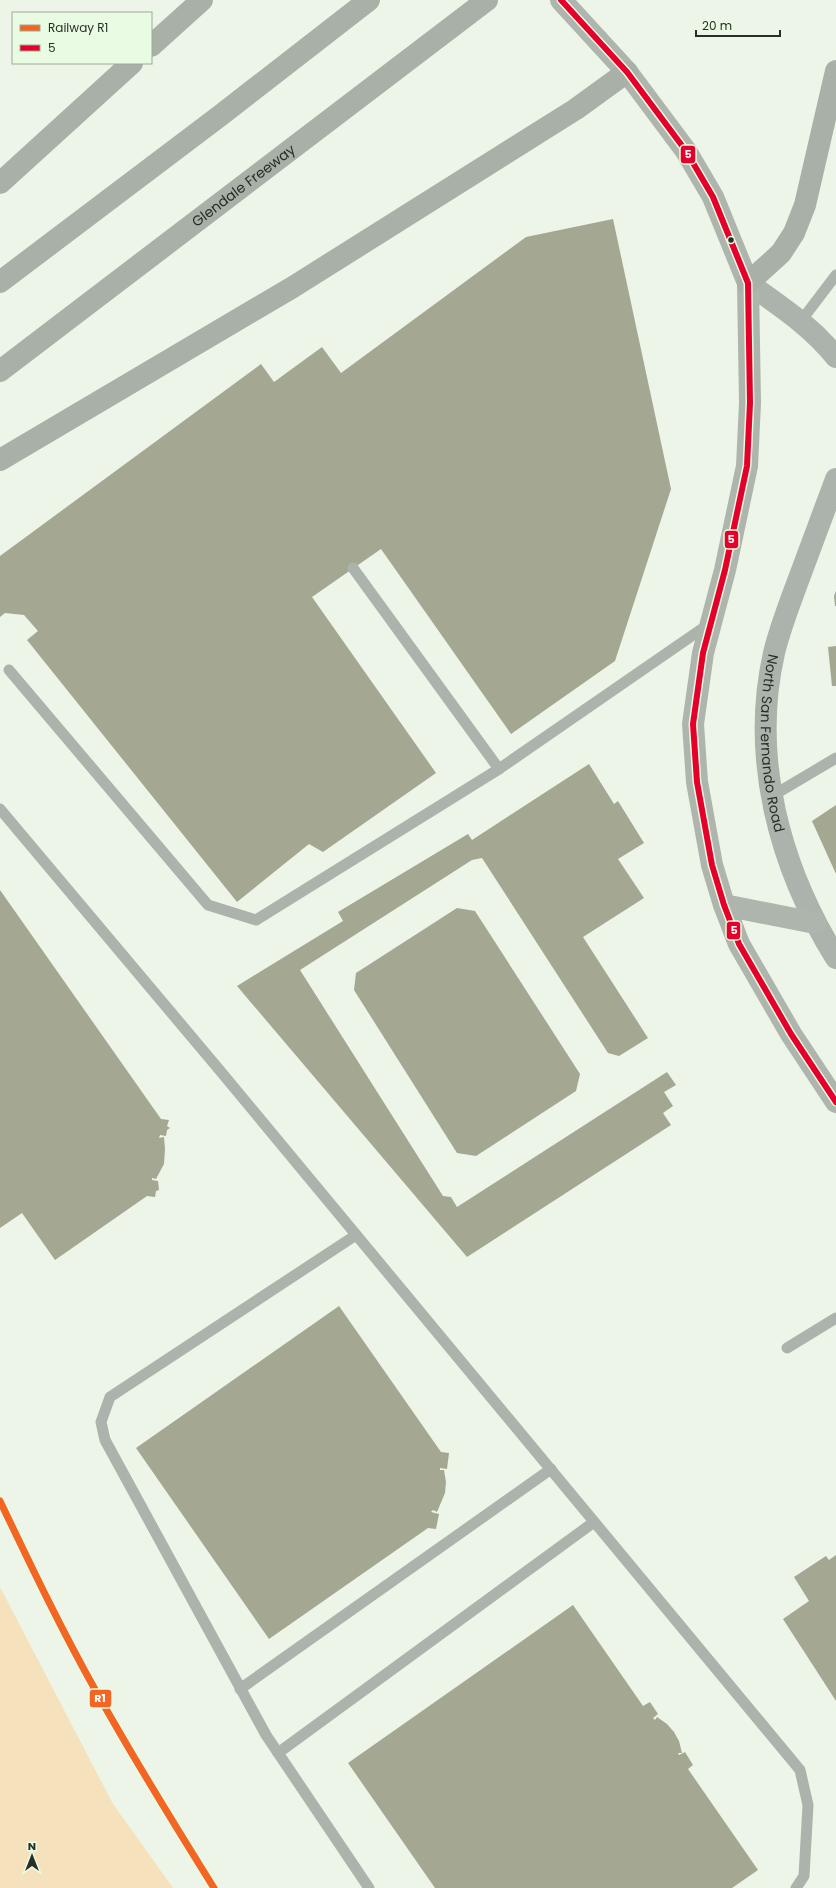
<svg xmlns="http://www.w3.org/2000/svg" width="836" height="1888" font-family="Poppins,sans-serif">
<style>
.green{fill:#f5e2bd}
.building{fill:#a4a791}
.lines{fill:none;stroke-linecap:round;stroke-linejoin:round}
.lane{stroke:#acb3ad;stroke-width:11}
.street{stroke:#acb3ad;stroke-width:22}
.primary{stroke:#aeb5ad;stroke-width:22}
.highway{stroke:#a8b0a8;stroke-width:22}
.bus-1-casing{stroke:#e9fbe2;stroke-width:9}
.bus-1{stroke:#e4002b;stroke-width:6}
.rail-1-casing{stroke:#e9fbe2;stroke-width:10}
.rail-1{stroke:#f26522;stroke-width:7}
.bus-dot{fill:#272e24;stroke:#e9fbe2;stroke-width:1.5}
.labels{text-anchor:middle;dominant-baseline:central;stroke-width:3;stroke-linejoin:round;paint-order:stroke}
.street-label{font-size:14px;fill:#272e24;stroke:#e9fbe2}
.line-badge{stroke:#e9fbe2;stroke-width:1.5}
.badge-label{font-size:11px;text-anchor:middle;font-weight:bold;fill:#fff}
</style>
<rect width="100%" height="100%" fill="#ecf5e8"/>
<!-- green -->
<path class="green" d="M0,1587L113,1804L173,1888H0Z"/>
<!-- building -->
<g class="building">
<path d="M613,219L671,489L615,661L511,734L381,549L312,597L436,773L323,852L309,844L237,902L27,640L38,631L24,615L5,613L0,617V556L261,364L274,382L322,347L341,373L526,237Z"/>
<path d="M836,591V606H835L834,596Z"/>
<path d="M836,646V686H832L828,647Z"/>
<path d="M589,764L614,804L618,801L644,843L618,859L644,898L583,937L648,1038L619,1056L608,1053L482,858L472,860L300,970L443,1196L451,1197L457,1207L667,1072L676,1085L664,1092L673,1106L663,1113L671,1125L467,1257L237,986L343,921L338,912L468,834L472,840Z"/>
<path d="M836,805V874L812,821Z"/>
<path d="M0,890L161,1119L169,1120L167,1126L170,1128L167,1130L166,1136L160,1135L159,1138L164,1137L165,1149L164,1164L156,1179L152,1178V1180L158,1181L159,1190L156,1191L155,1197L147,1196L55,1260L22,1213L0,1228Z"/>
<path d="M457,908L475,911L580,1074L576,1091L476,1156L457,1153L354,990L356,973Z"/>
<path d="M339,1306L441,1452L449,1453L447,1469L440,1468V1470H444L446,1482L445,1493L437,1512L433,1510L431,1512L439,1514L436,1529L428,1528L269,1639L136,1448Z"/>
<path d="M836,1555V1701L783,1619L809,1601L794,1577L826,1556L829,1560Z"/>
<path d="M573,1605L643,1706L650,1702L658,1714L653,1718L655,1720L657,1717L667,1724L674,1732L679,1741L682,1753H678L679,1755L685,1752L693,1765L688,1769L758,1870L732,1888H435L348,1763Z"/>
</g>
<g class="lines">
<!-- lane -->
<g class="lane">
<path d="M801,321L836,275"/>
<path d="M353,568L499,769"/>
<path d="M9,670L208,905L256,920L499,769L709,624"/>
<path d="M772,796L836,758"/>
<path d="M0,809L222,1073L800,1770L808,1805L804,1876L796,1888"/>
<path d="M356,1235L110,1397L101,1422L105,1440L266,1735L369,1888"/>
<path d="M787,1348L836,1318"/>
<path d="M240,1689L551,1469"/>
<path d="M278,1753L594,1522"/>
</g>
<!-- street -->
<g class="street">
<path d="M748,283C781,307 810,325 836,357"/>
<path id="s1" d="M836,479C823,513 811,547 798,581C789,605 780,628 774,653C750,759 780,868 836,958"/>
</g>
<!-- primary -->
<g class="primary">
<path d="M561,0L627,72L686,151L713,197L748,283L750,403L747,466L725,570L703,653L693,724L697,782L712,865L724,905L739,944L791,1034L836,1102"/>
<path d="M724,905L815,923"/>
</g>
<!-- highway -->
<g class="highway">
<path d="M151,46L202,0"/>
<path d="M0,183L132,63"/>
<path d="M0,282L221,115L369,0"/>
<path d="M748,283L781,253L794,233L805,205L836,71"/>
<path id="s2" d="M0,371L487,0"/>
<path d="M0,460L293,287L576,109L627,72"/>
</g>
<defs>
<path id="bus-1" d="M561,0L627,72L686,151L713,197L748,283L750,403L747,466L725,570L703,653L693,724L697,782L712,865L724,905L739,944L791,1034L836,1102"/>
</defs>
<!-- bus-1 casing -->
<use href="#bus-1" class="bus-1-casing"/>
<!-- bus-1 -->
<use href="#bus-1" class="bus-1"/>
<defs>
<path id="rail-1" d="M0,1501C31,1566 62,1631 97,1693C134,1759 174,1824 214,1888"/>
</defs>
<!-- rail-1 casing -->
<use href="#rail-1" class="rail-1-casing"/>
<!-- rail-1 -->
<use href="#rail-1" class="rail-1"/>
</g>
<!-- markers -->
<circle class="bus-dot" cx="731" cy="240" r="3.5"/>
<g class="labels">
<!-- street labels -->
<g class="street-label">
<text stroke="none"><textPath href="#s2" startOffset="306">Glendale Freeway</textPath></text>
<text stroke="none"><textPath href="#s1" startOffset="276">North San Fernando Road</textPath></text>
</g>
</g>
<g class="line-badge">
<rect x="680" y="145" width="16" height="19" rx="4" fill="#e4002b"/>
<rect x="724" y="530" width="15" height="19" rx="4" fill="#e4002b"/>
<rect x="726" y="921" width="15" height="19" rx="4" fill="#e4002b"/>
<rect x="89" y="1689" width="23" height="19" rx="4" fill="#f26522"/>
</g>
<g class="badge-label">
<text x="688" y="158">5</text>
<text x="731" y="543">5</text>
<text x="734" y="934">5</text>
<text x="100" y="1702">R1</text>
</g>
<!-- legend -->
<rect x="12" y="12" width="140" height="52" fill="#e9fbe2" stroke="#9ba996"/>
<rect x="20" y="25" width="20" height="6" fill="#f26522" stroke="#9ba996"/>
<text x="48" y="32" font-size="12" fill="#272e24">Railway R1</text>
<rect x="20" y="45" width="20" height="6" fill="#e4002b" stroke="#9ba996"/>
<text x="48" y="52" font-size="12" fill="#272e24">5</text>
<!-- north arrow -->
<g transform="translate(32 1856)" stroke="#e9fbe2" stroke-width="3" paint-order="stroke">
<path d="M0-3L7 15L0 10L-7 15Z" fill="#272e24"/>
<text y="-6" font-size="11" font-weight="bold" text-anchor="middle" fill="#272e24">N</text>
</g>
<!-- scale -->
<path d="M696 30v6h84v-6" fill="none" stroke="#272e24" stroke-width="2"/>
<text x="702" y="30" font-size="12" fill="#272e24" stroke="#e9fbe2" stroke-width="3" paint-order="stroke">20 m</text>
</svg>
